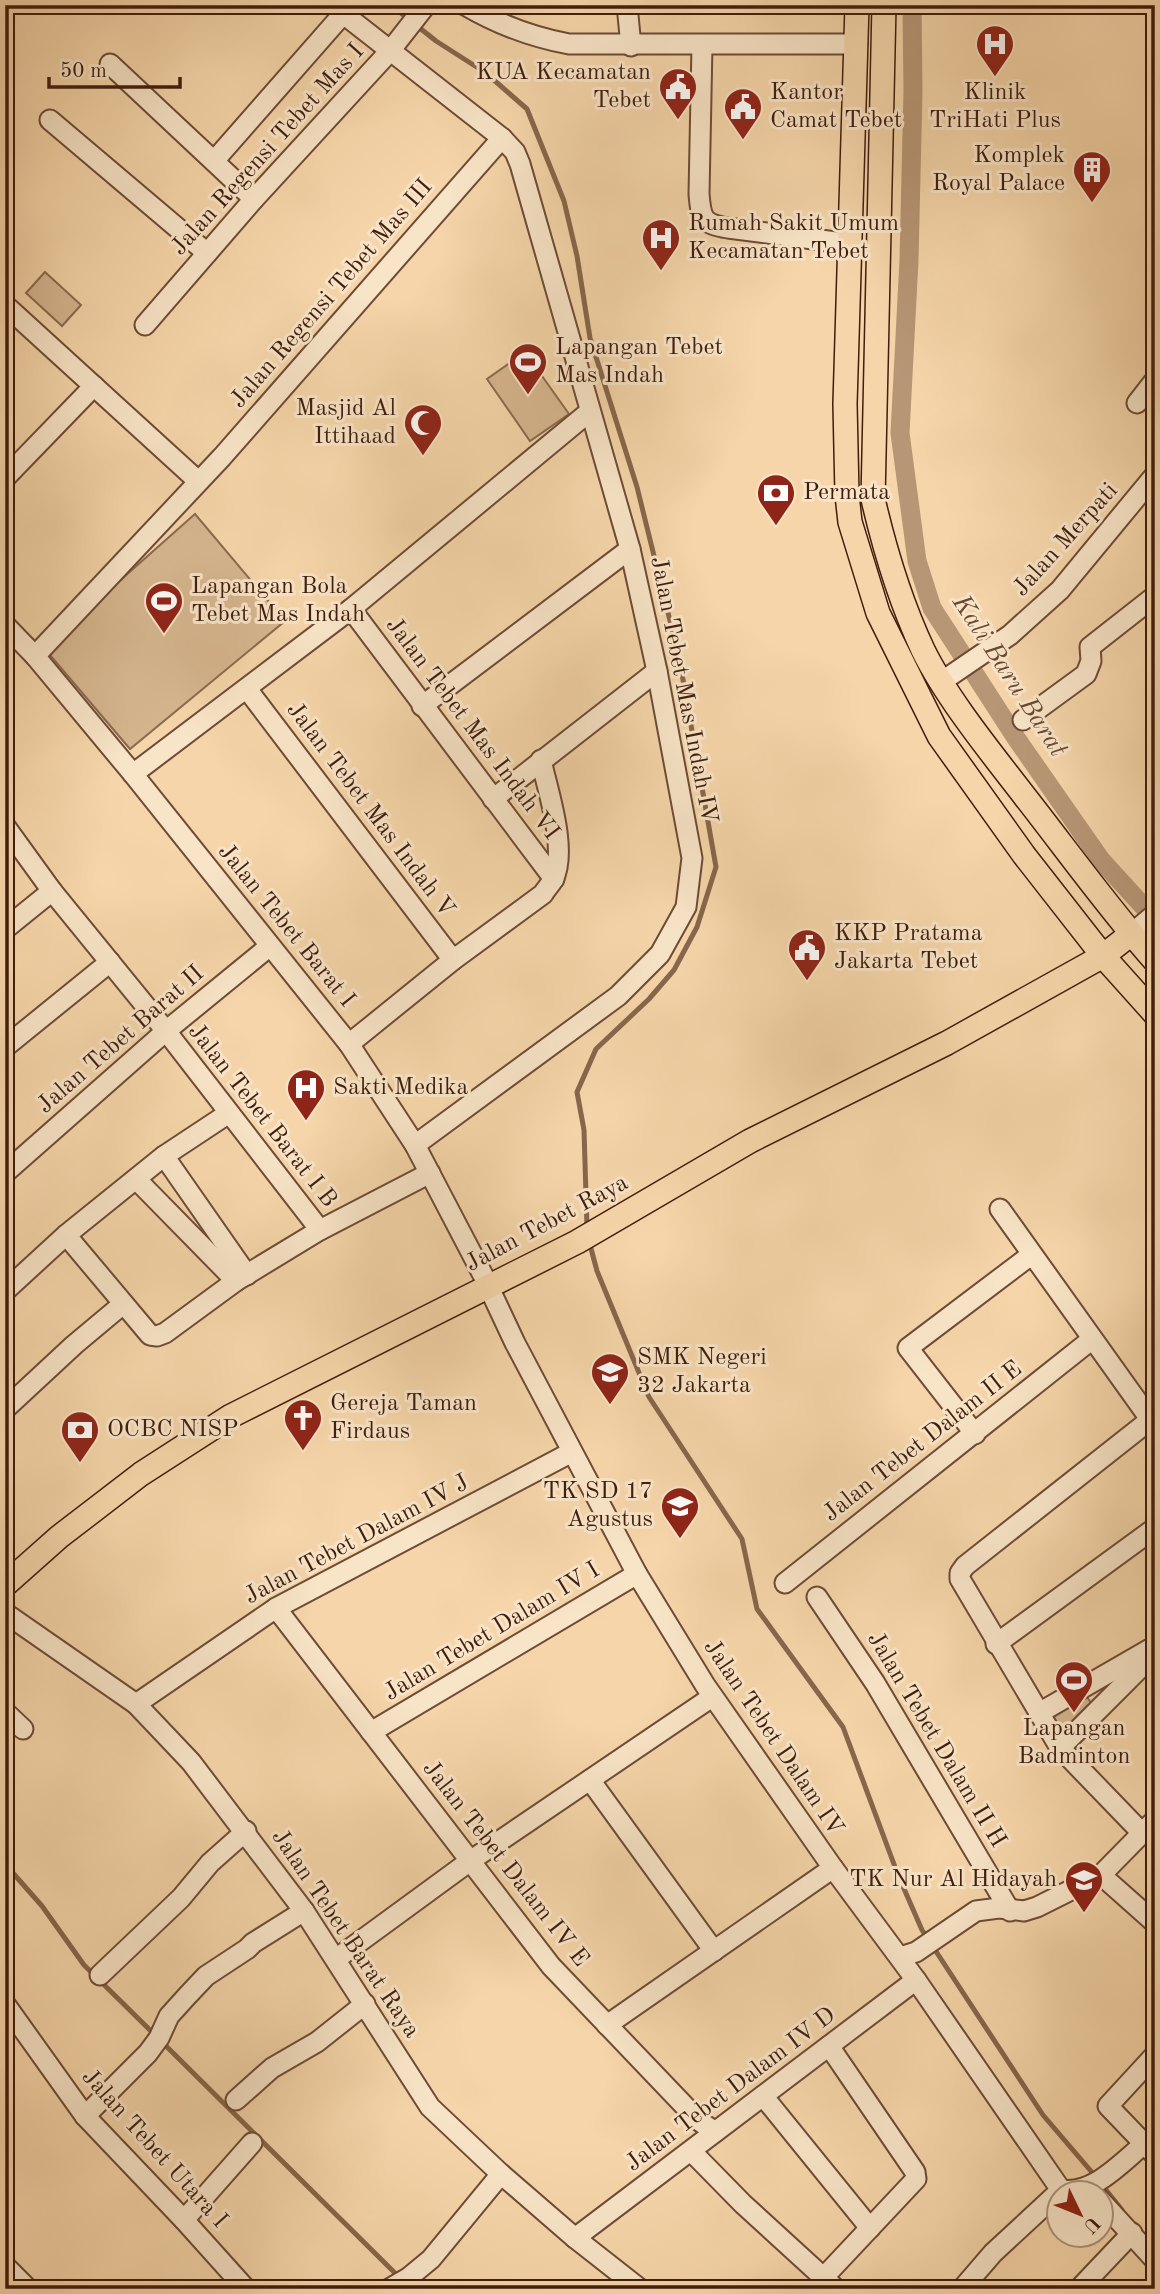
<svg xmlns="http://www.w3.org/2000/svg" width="1160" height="2294" font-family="'Old Standard TT',serif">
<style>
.garden{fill:#d6b68f;stroke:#8b6a4f;stroke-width:2}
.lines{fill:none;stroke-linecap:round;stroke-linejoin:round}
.stream{stroke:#87664c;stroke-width:5}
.canal{stroke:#b79675;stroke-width:19}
.minor-casing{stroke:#6d4b36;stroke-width:23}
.major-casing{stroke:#401d0f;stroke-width:26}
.minor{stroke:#f8e4c7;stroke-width:19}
.major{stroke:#f5d5a9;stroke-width:23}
.labels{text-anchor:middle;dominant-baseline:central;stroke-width:6;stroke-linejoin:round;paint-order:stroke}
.poi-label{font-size:24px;fill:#401d0f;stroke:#f8e4c7;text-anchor:start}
.street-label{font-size:24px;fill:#401d0f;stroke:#f8e4c7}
.water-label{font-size:26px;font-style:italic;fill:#6a4733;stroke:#f8e4c7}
</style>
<rect width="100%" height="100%" fill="#f5d5a9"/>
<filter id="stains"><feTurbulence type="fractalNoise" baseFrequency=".00286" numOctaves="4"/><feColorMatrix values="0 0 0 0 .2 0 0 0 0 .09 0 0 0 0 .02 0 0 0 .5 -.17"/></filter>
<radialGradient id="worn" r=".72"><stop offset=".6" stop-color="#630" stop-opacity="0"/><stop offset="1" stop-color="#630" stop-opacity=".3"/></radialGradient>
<!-- garden -->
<g class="garden">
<path d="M45,272L81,305L62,326L26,293Z"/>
<path d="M525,352L569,414L530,441L487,379Z"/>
<path d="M195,514L285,621L130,749L44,648Z"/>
<path d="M1084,1693L1097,1711L1063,1735L1050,1716Z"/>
</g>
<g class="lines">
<!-- stream -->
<g class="stream">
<path d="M391,5L436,41L486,73L527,109L564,201L577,256L590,338L637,487L679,657L716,867L697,927L674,970L649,999L596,1049L577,1092L584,1130L587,1228"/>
<path d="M589,1241L597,1271L649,1397L742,1539L757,1609L843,1727L898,1875L922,1930L1043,2115L1096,2177"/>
<path d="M5,1864L42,1906L84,1965L155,2035"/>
<path d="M162,2042L399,2277"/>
<path d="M1102,2185L1122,2210"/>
</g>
<!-- canal -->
<path class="canal" d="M912,5L913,91L909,260L900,433L917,561L932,608L1016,738L1101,860L1155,919"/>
<defs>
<g id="minor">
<path d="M332,5L502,138L515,152L520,164L630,549L657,671L692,858L686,907L660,954L618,996L415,1145"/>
<path d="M465,5C499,25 531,37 569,44H857"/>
<path d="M627,5L631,46"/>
<path d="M702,45L699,194C701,218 702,224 728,228L851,244"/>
<path d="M110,64L254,199"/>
<path d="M50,120L207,253"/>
<path d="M214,161L343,14"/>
<path d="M5,305L198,481"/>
<path d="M145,325L254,199L390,51L426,5"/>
<path d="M1137,403L1155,380"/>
<path d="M5,478L94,386"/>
<path d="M351,609L554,879"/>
<path d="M5,625L35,656L133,774L349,1044L415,1145L484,1277L515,1343L637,1574L705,1685L833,1868L916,1980L1061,2190"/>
<path d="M35,656L222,457L502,138"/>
<path d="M941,682L1010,635L1060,590L1155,475"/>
<path d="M247,689L453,960"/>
<path d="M422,706L630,549"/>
<path d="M1023,720L1086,674L1091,661L1090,647L1155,596"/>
<path d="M133,774L351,609L589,412"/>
<path d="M493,799L657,671"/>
<path d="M5,826L52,891L166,1031L320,1230"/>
<path d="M5,929L52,891"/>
<path d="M1131,934L1155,914"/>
<path d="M349,1044L453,960L543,894C546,889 550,885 553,880C568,850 548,792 541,760"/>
<path d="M5,1047L110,962"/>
<path d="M164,1156L247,1275"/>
<path d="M5,1173L166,1031L270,946"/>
<path d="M136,1179L236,1281"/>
<path d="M1000,1209L1155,1426"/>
<path d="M66,1235L150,1335L157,1336L165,1333L236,1281L320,1230L430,1173"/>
<path d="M5,1291L66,1235L164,1156L229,1113"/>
<path d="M5,1409L74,1345L123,1304"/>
<path d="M975,1434L908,1348L1031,1255"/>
<path d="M785,1583L1091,1340"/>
<path d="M817,1597L875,1683L1010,1911"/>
<path d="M276,1608L551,1966L698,2120L715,2132"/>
<path d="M5,1613L136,1704L191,1762L304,1911L430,2107L501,2174L575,2238L640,2289"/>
<path d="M996,1644L1155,1528"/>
<path d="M136,1704L276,1608L572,1452"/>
<path d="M5,1712L23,1729"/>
<path d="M1039,1713L1150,1649"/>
<path d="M371,1732L637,1574"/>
<path d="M1060,1748L1155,1653"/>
<path d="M590,1780L714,1951"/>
<path d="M1142,1833L1060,1748L960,1579V1573L965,1566L1150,1420"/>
<path d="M1101,1875L1155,1923"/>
<path d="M900,1957L916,1952L976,1911L999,1908L1024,1911L1037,1907L1101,1875L1155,1820"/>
<path d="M336,1959L470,1861L712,1697"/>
<path d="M100,1975L181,1898L210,1863L246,1831"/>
<path d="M5,2004L85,2116L184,2220L246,2289"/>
<path d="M607,2025L833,1868"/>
<path d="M1155,2055L1108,2106L1155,2155"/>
<path d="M763,2096L870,2228"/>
<path d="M236,2100L272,2068L317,2042L365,2004"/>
<path d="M85,2116L148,2053L159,2038L169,2016L188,1995L206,1976L247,1949L253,1943L304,1911"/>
<path d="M691,2151L743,2204L836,2289"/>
<path d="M1100,2200L1155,2260"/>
<path d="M184,2220L252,2143"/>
<path d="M575,2238L916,1980"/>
<path d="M5,2266L28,2289"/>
<path d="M823,2278L916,2179L915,2172L829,2046"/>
<path d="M389,2289L408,2278L431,2259L501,2174"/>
<path d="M962,2289L993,2253L1061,2190C1093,2195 1121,2163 1144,2144"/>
<path d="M1079,2289L1132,2233"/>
</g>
<g id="major">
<path d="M857,5L845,404L847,495L850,522L878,613L939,736L1024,855L1103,956L1155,1014"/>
<path d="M884,5L873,499C885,551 901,603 923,650C947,699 993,755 1026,798C1069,853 1109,909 1155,961"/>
<path d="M5,1585L59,1537L141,1474L231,1416L577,1242L750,1141L947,1043L1103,956L1131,934"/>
</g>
</defs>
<!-- minor casing -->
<use href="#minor" class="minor-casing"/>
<!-- major casing -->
<use href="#major" class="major-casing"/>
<!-- minor -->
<use href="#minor" class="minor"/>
<!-- major -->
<use href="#major" class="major"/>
</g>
<!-- icons -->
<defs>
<symbol id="hospital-pin" viewBox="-11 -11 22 30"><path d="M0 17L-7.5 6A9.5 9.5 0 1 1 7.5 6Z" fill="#8f2418" stroke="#f8e4c7"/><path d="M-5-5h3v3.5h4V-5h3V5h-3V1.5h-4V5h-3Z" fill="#fff"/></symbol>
<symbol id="civic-pin" viewBox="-11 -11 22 30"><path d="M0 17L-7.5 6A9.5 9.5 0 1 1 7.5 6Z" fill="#8f2418" stroke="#f8e4c7"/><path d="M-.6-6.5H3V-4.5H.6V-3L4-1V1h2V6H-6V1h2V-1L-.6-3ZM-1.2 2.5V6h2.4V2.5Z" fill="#fff"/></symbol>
<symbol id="building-pin" viewBox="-11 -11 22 30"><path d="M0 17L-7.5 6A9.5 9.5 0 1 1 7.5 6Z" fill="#8f2418" stroke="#f8e4c7"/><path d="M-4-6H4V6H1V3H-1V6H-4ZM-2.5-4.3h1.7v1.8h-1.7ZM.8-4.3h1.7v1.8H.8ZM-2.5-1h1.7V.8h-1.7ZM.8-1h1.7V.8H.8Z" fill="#fff"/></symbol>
<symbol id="stadium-pin" viewBox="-11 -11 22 30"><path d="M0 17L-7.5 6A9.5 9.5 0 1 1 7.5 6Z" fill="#8f2418" stroke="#f8e4c7"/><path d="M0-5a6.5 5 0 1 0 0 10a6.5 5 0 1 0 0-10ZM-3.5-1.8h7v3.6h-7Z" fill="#fff"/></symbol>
<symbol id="mosque-pin" viewBox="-11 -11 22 30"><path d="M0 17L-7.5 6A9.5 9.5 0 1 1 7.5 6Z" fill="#8f2418" stroke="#f8e4c7"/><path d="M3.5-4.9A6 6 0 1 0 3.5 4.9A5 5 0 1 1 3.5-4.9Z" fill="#fff"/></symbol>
<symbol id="bank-pin" viewBox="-11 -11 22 30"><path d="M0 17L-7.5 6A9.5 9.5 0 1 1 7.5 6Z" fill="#8f2418" stroke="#f8e4c7"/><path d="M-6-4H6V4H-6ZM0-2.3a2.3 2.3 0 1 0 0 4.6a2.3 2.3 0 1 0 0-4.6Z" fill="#fff"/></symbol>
<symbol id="school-pin" viewBox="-11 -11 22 30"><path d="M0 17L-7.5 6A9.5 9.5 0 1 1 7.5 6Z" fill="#8f2418" stroke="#f8e4c7"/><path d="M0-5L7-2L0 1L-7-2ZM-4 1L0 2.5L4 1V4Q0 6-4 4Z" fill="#fff"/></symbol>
<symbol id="church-pin" viewBox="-11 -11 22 30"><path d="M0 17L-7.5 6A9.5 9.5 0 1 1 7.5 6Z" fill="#8f2418" stroke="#f8e4c7"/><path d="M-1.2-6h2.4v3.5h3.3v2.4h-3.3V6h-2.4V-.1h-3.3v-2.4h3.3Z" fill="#fff"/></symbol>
</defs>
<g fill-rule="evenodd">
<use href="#hospital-pin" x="973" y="22" width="44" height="60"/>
<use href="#civic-pin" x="656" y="65" width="44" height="60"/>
<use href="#civic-pin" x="721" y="85" width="44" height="60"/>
<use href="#building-pin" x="1070" y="148" width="44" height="60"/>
<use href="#hospital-pin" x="639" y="216" width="44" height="60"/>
<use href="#stadium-pin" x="506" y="340" width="44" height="60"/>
<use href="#mosque-pin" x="401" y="401" width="44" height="60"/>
<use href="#bank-pin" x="754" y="471" width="44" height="60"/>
<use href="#stadium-pin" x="142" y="579" width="44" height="60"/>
<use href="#civic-pin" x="785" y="926" width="44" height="60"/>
<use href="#hospital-pin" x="284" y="1066" width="44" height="60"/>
<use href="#school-pin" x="588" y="1350" width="44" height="60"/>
<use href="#church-pin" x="281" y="1396" width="44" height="60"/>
<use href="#bank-pin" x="58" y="1408" width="44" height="60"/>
<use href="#school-pin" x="658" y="1484" width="44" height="60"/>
<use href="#stadium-pin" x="1052" y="1658" width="44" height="60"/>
<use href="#school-pin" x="1062" y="1858" width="44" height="60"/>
</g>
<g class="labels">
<!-- poi labels -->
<g class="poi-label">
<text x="651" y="73" text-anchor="end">KUA Kecamatan<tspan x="651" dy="28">Tebet</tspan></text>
<text x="770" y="93">Kantor<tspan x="770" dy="28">Camat Tebet</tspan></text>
<text x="995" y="93" text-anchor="middle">Klinik<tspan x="995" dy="28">TriHati Plus</tspan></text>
<text x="1065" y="156" text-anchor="end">Komplek<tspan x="1065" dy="28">Royal Palace</tspan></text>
<text x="688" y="224">Rumah Sakit Umum<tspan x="688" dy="28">Kecamatan Tebet</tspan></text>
<text x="555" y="348">Lapangan Tebet<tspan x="555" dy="28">Mas Indah</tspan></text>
<text x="396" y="409" text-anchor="end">Masjid Al<tspan x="396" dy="28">Ittihaad</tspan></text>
<text x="803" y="493">Permata</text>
<text x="191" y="587">Lapangan Bola<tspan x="191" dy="28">Tebet Mas Indah</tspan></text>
<text x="834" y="934">KKP Pratama<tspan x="834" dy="28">Jakarta Tebet</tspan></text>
<text x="333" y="1088">Sakti Medika</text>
<text x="637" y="1358">SMK Negeri<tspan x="637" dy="28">32 Jakarta</tspan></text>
<text x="330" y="1404">Gereja Taman<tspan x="330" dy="28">Firdaus</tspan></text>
<text x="107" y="1430">OCBC NISP</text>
<text x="653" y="1492" text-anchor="end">TK SD 17<tspan x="653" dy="28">Agustus</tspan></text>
<text x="1074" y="1729" text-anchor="middle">Lapangan<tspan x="1074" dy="28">Badminton</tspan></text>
<text x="1057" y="1880" text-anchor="end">TK Nur Al Hidayah</text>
</g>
<!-- street labels -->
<g class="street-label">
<text transform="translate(268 150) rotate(-48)">Jalan Regensi Tebet Mas I</text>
<text transform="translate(332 294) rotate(-49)">Jalan Regensi Tebet Mas III</text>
<text transform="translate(1066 540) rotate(-48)">Jalan Merpati</text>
<text transform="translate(683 690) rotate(79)">Jalan Tebet Mas Indah IV</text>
<text transform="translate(472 729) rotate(53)">Jalan Tebet Mas Indah VI</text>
<text transform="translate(370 810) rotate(53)">Jalan Tebet Mas Indah V</text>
<text transform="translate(286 926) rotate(51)">Jalan Tebet Barat I</text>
<text transform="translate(121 1040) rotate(-41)">Jalan Tebet Barat II</text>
<text transform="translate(262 1116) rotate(52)">Jalan Tebet Barat I B</text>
<text transform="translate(547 1224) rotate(-28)">Jalan Tebet Raya</text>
<text transform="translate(923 1442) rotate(-38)">Jalan Tebet Dalam II E</text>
<text transform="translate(357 1540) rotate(-28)">Jalan Tebet Dalam IV J</text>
<text transform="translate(492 1632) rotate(-31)">Jalan Tebet Dalam IV I</text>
<text transform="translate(773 1738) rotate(56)">Jalan Tebet Dalam IV</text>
<text transform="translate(936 1740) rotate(59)">Jalan Tebet Dalam II H</text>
<text transform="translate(505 1864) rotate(52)">Jalan Tebet Dalam IV E</text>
<text transform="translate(345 1934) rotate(56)">Jalan Tebet Barat Raya</text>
<text transform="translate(731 2090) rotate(-37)">Jalan Tebet Dalam IV D</text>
<text transform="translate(154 2149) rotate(48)">Jalan Tebet Utara I</text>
</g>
<!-- water labels -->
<g class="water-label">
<text transform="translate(1009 676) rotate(57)">Kali Baru Barat</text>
</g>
</g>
<!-- margin -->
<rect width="1160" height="2294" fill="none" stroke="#f5d5a9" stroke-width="28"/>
<rect x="7" y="7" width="1146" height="2280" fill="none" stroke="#401d0f" stroke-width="3.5"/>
<rect x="14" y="14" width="1132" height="2266" fill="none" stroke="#401d0f" stroke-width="2"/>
<!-- north arrow -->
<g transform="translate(1080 2214) rotate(133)"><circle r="33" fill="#f8e4c7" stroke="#ae947d" stroke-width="2"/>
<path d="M0-5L12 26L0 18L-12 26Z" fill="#8f2418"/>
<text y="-10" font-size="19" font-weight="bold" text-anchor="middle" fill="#401d0f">U</text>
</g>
<!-- scale -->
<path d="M49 77v10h131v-10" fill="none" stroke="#401d0f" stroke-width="3.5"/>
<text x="60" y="77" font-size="21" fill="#401d0f" stroke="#f8e4c7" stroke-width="5" paint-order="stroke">50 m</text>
<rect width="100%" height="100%" filter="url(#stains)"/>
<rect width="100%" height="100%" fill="url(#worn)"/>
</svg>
